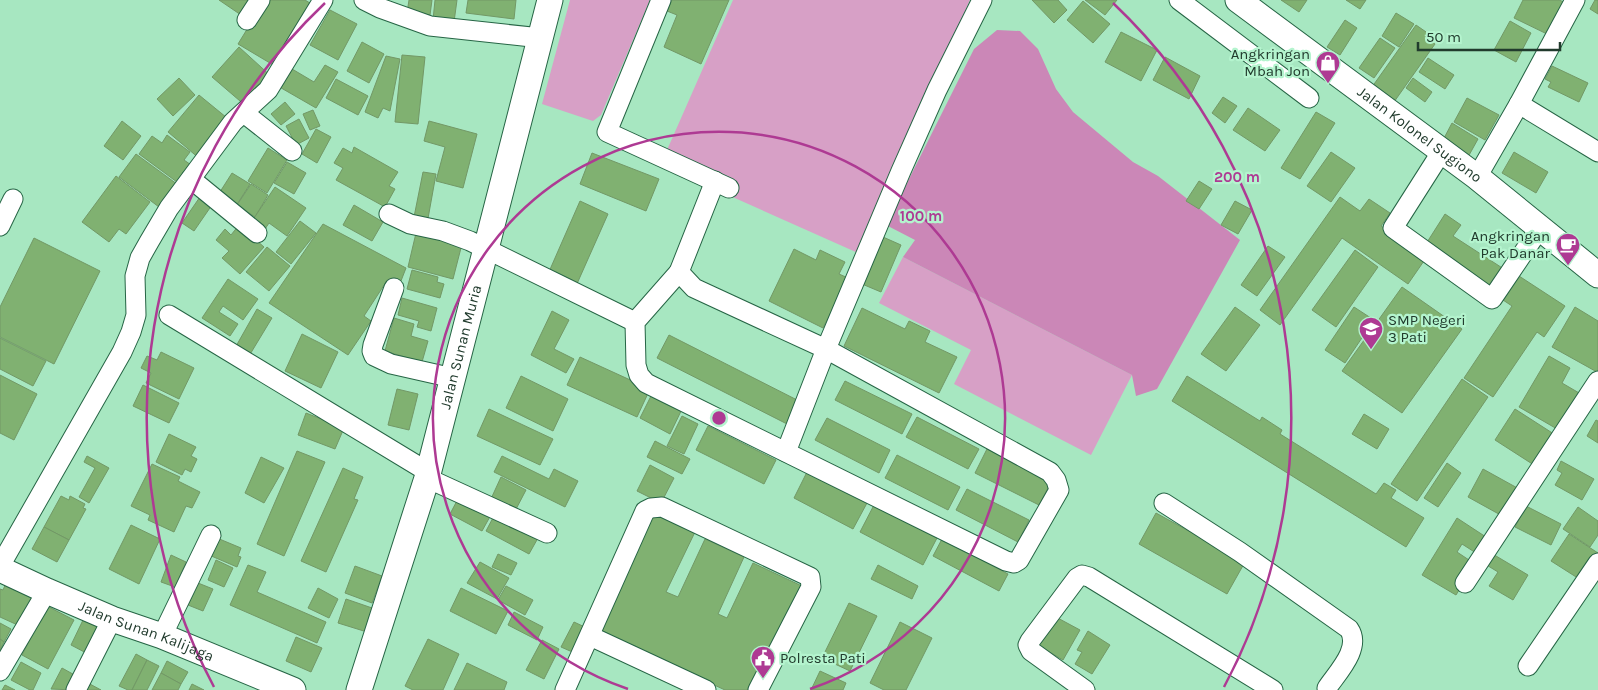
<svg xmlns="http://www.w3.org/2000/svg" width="1598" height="690" font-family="Karla,sans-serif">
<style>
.green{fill:#d7a0c6}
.forest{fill:#cb87b7}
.building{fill:#80b171;stroke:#729866}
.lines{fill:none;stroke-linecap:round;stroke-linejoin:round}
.minor-casing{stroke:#266545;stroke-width:21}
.major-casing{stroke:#266545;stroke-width:27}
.minor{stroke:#fff;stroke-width:19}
.major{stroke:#fff;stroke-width:25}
.ring{fill:none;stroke:#ae3a93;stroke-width:2.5}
.labels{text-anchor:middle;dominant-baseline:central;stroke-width:4.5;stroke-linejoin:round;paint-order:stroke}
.poi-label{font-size:15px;fill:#213b2d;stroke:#b4f4ce;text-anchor:end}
.street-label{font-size:15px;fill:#213b2d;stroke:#b4f4ce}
.centre{fill:#ae3a93;stroke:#b4f4ce;stroke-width:2.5}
.ring-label{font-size:15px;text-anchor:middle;font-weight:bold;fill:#ae3a93;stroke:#b4f4ce;stroke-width:4.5;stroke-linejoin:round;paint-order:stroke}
</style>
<rect width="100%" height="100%" fill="#a7e7c1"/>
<!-- green -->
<g class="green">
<path d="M570,0H650L601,115L593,121L542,104Z"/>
<path d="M733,0H970L858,253L728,195L735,180L667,150Z"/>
<path d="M903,257L1132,375L1091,455L954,384L971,350L879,303Z"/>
</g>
<!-- forest -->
<path class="forest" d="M997,30L1020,31L1038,49L1056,89L1073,112L1133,162L1158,176L1240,240L1157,389L1136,396L1132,375L903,257L915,240L886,225L974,49Z"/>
<!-- building -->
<g class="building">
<path d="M219,0H256L244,17Z"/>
<path d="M265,0H305L318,8L280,69L238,44Z"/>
<path d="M409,0H432L430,15L407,13Z"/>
<path d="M435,0H457L454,22L433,20Z"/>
<path d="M468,0H516L514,19L466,13Z"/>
<path d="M672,0H729L701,64L664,47L677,15L667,11Z"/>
<path d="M1032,0H1058L1067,10L1054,23Z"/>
<path d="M1085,0H1117L1105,15Z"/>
<path d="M1281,0H1307L1299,12Z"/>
<path d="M1346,0H1366L1360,9Z"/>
<path d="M1523,0H1559L1564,2L1547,34L1514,18Z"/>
<path d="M1595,0H1598V14L1590,9Z"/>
<path d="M1083,1L1110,24L1093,43L1067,20Z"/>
<path d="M330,10L357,24L338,60L310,45Z"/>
<path d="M1396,13L1414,24L1399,47L1382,36Z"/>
<path d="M1345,20L1357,28L1340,55L1327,47Z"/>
<path d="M1510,21L1531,33L1516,62L1494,50Z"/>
<path d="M1416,25L1429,34L1426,38L1435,44L1394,102L1372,87Z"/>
<path d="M1121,32L1157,50L1141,81L1105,62Z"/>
<path d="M1380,38L1395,48L1374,78L1359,68Z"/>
<path d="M362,42L384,54L369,83L347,71Z"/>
<path d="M239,47L273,78L247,107L212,77Z"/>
<path d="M402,55L425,57L418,124L395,122Z"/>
<path d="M386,56L400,59L390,111L383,108L378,118L365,112Z"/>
<path d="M1165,57L1200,76L1189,99L1153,80Z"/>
<path d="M1428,58L1454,75L1445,89L1419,72Z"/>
<path d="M325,65L338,72L316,108L276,85L287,66L314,82Z"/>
<path d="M1552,66L1588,83L1579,102L1548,87L1551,82L1545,79Z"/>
<path d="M179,78L195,95L173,116L157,99Z"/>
<path d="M1413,78L1432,92L1425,102L1406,88Z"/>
<path d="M336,79L368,96L358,115L326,98Z"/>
<path d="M199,95L232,122L200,159L168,132Z"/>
<path d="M1223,97L1237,106L1225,123L1212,113Z"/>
<path d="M1467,98L1499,115L1485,140L1454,122Z"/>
<path d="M285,102L295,114L281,125L271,114Z"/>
<path d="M1248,108L1280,130L1265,151L1233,130Z"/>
<path d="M313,110L320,126L310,130L303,114Z"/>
<path d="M1316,112L1335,123L1300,179L1281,168Z"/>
<path d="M299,119L309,138L296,145L286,126Z"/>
<path d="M122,121L141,136L123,160L104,146Z"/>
<path d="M429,121L477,134L463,188L436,181L445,147L424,141Z"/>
<path d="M1452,123L1478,139L1468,157L1442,142Z"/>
<path d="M316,129L331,137L317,163L302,154Z"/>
<path d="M167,135L190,152L184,160L194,167L181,185L139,154L152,136L162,143Z"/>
<path d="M354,147L398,172L389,186L395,189L385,207L336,180L343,168L334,163L343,148L352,153Z"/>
<path d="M268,148L287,160L267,193L248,181Z"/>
<path d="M1331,152L1355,168L1331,202L1307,186Z"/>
<path d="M1514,152L1548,172L1536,193L1502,173Z"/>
<path d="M592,153L659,179L646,211L580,184Z"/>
<path d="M136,154L181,187L163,210L119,177Z"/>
<path d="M287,162L306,173L294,194L274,183Z"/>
<path d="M423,172L436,174L427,224L413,222Z"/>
<path d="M232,173L250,184L236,206L218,195Z"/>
<path d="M116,176L150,202L126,234L119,229L109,242L82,222Z"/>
<path d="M1199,181L1212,189L1199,209L1186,201Z"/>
<path d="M251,184L268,195L255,217L237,205Z"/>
<path d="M275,187L306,208L287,236L269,223L265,229L252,221Z"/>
<path d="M202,194L214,202L194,231L182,223Z"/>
<path d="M1340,197L1360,211L1369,199L1390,213L1381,226L1426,258L1408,284L1342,238L1280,325L1260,310Z"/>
<path d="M580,201L608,214L576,286L548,274Z"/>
<path d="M1235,201L1252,210L1238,234L1221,225Z"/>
<path d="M354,205L383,222L372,241L343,225Z"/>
<path d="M1445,214L1461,225L1453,236L1510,273L1496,294L1424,247Z"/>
<path d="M300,221L316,233L291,264L276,252Z"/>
<path d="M323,224L406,268L399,286L388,279L364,316L371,321L348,355L269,303Z"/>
<path d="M239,225L264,247L240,274L222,258L229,251L216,240L225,229L231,235Z"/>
<path d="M416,233L462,244L453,279L408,267Z"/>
<path d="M883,237L901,245L881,292L862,284Z"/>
<path d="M34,238L100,271L54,364L0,337V307Z"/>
<path d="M1268,246L1285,257L1257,296L1241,285Z"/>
<path d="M267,247L290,266L269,291L246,272Z"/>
<path d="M794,249L816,260L820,250L845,262L839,274L848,278L823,328L769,301Z"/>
<path d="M1355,250L1378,267L1336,327L1312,310Z"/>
<path d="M412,270L438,277L437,282L444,284L440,298L407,289Z"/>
<path d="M1519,276L1565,306L1544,337L1537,332L1493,397L1464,378L1512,306L1503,300Z"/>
<path d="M228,279L258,299L243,320L223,306L219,312L238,324L230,336L202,318Z"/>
<path d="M1402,287L1462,329L1402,413L1342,371Z"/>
<path d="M402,298L437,308L431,331L417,327L419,321L398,315Z"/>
<path d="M1235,307L1260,325L1226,371L1201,354Z"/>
<path d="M1354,307L1374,320L1345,363L1325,350Z"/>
<path d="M1575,307L1598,321V370L1597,372L1552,347Z"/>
<path d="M862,308L905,329L909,321L930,331L925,342L957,357L939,393L844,346Z"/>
<path d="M257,309L272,318L249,356L235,348Z"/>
<path d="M552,311L569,320L554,349L574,359L566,373L531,355Z"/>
<path d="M394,318L414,324L411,336L428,341L422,362L385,351Z"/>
<path d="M302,334L338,352L321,388L285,371Z"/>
<path d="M669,335L803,403L791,426L657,358Z"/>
<path d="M0,338L46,361L33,386L0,369Z"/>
<path d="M161,352L194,368L179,399L146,383L151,373L141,368L147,356L157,360Z"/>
<path d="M1549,356L1570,368L1562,383L1586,397L1564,433L1519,407Z"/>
<path d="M580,357L650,389L637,417L567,385Z"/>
<path d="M0,375L37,394L14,440L0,433Z"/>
<path d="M521,376L568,399L553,431L506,408Z"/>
<path d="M1187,376L1260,421L1262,417L1282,430L1280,434L1376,494L1384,483L1396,490L1391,498L1424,518L1406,547L1172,401Z"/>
<path d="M1462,379L1488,397L1417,501L1391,484Z"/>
<path d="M845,381L912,414L902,434L835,400Z"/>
<path d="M143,385L179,403L169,423L133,406Z"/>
<path d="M397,389L418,394L409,430L388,425Z"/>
<path d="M653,392L683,407L670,434L640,418Z"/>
<path d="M489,409L553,439L540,465L477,436Z"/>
<path d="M1515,409L1557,436L1537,467L1495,440Z"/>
<path d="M306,413L344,428L335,449L298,435Z"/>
<path d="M1364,414L1389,429L1377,449L1352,434Z"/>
<path d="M682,416L698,424L684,454L667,446Z"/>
<path d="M917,417L979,449L968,469L906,437Z"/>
<path d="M827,418L890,450L879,473L815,440Z"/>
<path d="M1596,420L1598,421V443L1587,436Z"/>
<path d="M708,426L776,460L764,484L696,450Z"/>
<path d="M169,434L196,447L191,456L197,459L191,472L185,469L182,475L156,462Z"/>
<path d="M655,441L690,459L682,474L647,457Z"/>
<path d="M987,449L1051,482L1039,505L975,473Z"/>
<path d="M297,451L325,462L284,556L257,544Z"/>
<path d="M897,455L960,487L948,510L885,478Z"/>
<path d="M87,456L109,468L89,503L79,497L95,468L84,462Z"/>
<path d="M502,456L549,479L554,469L578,481L565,507L494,472Z"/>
<path d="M261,457L284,468L264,503L245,493Z"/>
<path d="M1561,461L1594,479L1582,500L1555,485L1562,473L1557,470Z"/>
<path d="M1447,463L1461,473L1438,507L1424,498Z"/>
<path d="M152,464L180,477L178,481L200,492L192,508L186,506L174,532L148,520L150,515L131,506Z"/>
<path d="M650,465L674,478L661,503L637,491Z"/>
<path d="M343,468L363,477L354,499L358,500L326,572L301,561Z"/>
<path d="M1483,469L1521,490L1506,518L1468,497Z"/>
<path d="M807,472L867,503L853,529L794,498Z"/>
<path d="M501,477L526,490L514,513L490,501Z"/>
<path d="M967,489L1029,520L1018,542L956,510Z"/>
<path d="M460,495L492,513L482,531L450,514Z"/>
<path d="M61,496L69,500L70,496L85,504L83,508L86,509L69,540L44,527Z"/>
<path d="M874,505L937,538L923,565L860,532Z"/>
<path d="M1526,506L1561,524L1551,545L1515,527Z"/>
<path d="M1578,507L1598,521V535L1590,547L1563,529Z"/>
<path d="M649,511L695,532L666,592L678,597L705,539L744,557L718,614L727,618L753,563L804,587L754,690H725L594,629Z"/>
<path d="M1156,513L1245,562L1227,594L1139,544Z"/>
<path d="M495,514L538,538L529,554L486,531Z"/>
<path d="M1457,518L1486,537L1476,553L1462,544L1457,552L1475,564L1456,595L1422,575Z"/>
<path d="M131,525L160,539L139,584L109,569Z"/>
<path d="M44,527L69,540L57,562L32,549Z"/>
<path d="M1569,534L1598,553V560L1584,582L1551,561Z"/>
<path d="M217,538L241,548L238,556L241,557L237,567L209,555Z"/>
<path d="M942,539L1008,574L999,591L933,556Z"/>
<path d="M1491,553L1528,575L1513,600L1489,586L1498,572L1485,564Z"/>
<path d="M498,554L517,563L511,575L492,567Z"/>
<path d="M171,555L186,562L175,587L161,582Z"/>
<path d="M216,560L233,568L224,587L208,580Z"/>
<path d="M480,562L509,578L497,599L467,583Z"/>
<path d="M248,565L266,572L257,592L326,622L317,643L230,605Z"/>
<path d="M878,565L918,586L912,599L871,579Z"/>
<path d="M355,566L382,576L372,603L345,593Z"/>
<path d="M6,583L36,596L22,627L0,617V589L3,590Z"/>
<path d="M198,583L213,589L203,611L188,605Z"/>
<path d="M506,586L533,600L525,615L498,600Z"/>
<path d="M318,588L338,599L329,618L308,608Z"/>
<path d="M461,588L508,611L496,634L450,611Z"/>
<path d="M346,599L375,609L367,632L338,623Z"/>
<path d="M849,603L877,616L850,671L822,658Z"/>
<path d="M47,606L74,620L48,669L22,655Z"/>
<path d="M514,612L543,627L537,640L508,625Z"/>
<path d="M1054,616L1080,630L1063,660L1038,645Z"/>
<path d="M84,618L106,629L92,656L71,645Z"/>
<path d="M574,622L589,629L577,654L561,647Z"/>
<path d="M900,622L932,638L906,690H884L870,683Z"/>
<path d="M0,623L11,629L4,642L0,639Z"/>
<path d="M1088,631L1110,645L1092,674L1075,664L1082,652L1077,650Z"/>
<path d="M296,637L322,648L311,672L286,661Z"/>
<path d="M0,639L4,642L0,650Z"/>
<path d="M428,639L459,654L443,690H413L405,686Z"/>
<path d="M542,640L559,649L544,679L526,670Z"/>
<path d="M136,654L147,660L132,690H128L119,686Z"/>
<path d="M147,660L159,666L147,690H132Z"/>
<path d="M167,661L188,672L181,684L161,673Z"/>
<path d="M21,662L41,673L33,690H30L11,680Z"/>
<path d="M467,663L507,682L504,690H454Z"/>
<path d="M62,668L80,678L74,690L51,689Z"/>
<path d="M820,671L846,683L843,690H811Z"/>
<path d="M161,673L181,684L178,690H152Z"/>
<path d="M88,683L101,690H84Z"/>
<path d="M192,684L204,690H189Z"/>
<path d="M5,685L15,690H2Z"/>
</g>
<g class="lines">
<defs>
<g id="minor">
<path d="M364,0L380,8L430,26L541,38"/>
<path d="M661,0L607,132L729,188"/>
<path d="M1179,0L1309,98"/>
<path d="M247,20L260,0"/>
<path d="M1519,104L1598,152"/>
<path d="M244,113L292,151"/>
<path d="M1442,151L1393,228L1492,299L1540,228"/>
<path d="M1477,177L1519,104L1575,0"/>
<path d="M191,179L257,233"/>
<path d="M389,214L410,224L443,231L470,241L635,322"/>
<path d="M0,226L13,199"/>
<path d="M679,272L694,288L826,349L1050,472L1056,480L1059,490L1019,560L1014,563L1006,561L646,383L639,375L636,365L635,322Z"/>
<path d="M679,272L715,181"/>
<path d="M394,288L373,345L372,351L374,356L391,364L453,378"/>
<path d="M169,315L428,472"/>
<path d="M786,452L826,349L901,171L937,90L982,0"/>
<path d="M427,478L547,533"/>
<path d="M1164,503L1240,552L1349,629C1362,648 1337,673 1327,688"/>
<path d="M0,566L122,352L131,332L136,315L135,276L140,258L149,242L169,208L233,122L268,90L323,0"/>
<path d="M1465,583L1598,381"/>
<path d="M162,636L211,535"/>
<path d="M590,636L706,690"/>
<path d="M1528,666L1598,563"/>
<path d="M0,671L47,591"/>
<path d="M76,690L112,619"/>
<path d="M565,690L645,511L651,508L662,507L810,577L811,587L758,690"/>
<path d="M1085,690L1031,651L1028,645L1030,641L1077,578L1082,575L1089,577L1273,690"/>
</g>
<g id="major">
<path id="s1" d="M1238,0L1477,177L1598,275"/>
<path id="s2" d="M0,569L47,591L112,619L162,636L293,690"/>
<path id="s3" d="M359,690L427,478L550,0"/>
</g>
</defs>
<!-- minor casing -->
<use href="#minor" class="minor-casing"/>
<!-- major casing -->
<use href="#major" class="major-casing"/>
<!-- minor -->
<use href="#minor" class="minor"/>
<!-- major -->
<use href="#major" class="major"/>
</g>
<!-- distance rings -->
<g class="ring">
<path d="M628 689A286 286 0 1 1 810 689"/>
<path d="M214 687A572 572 0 0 1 325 3M1113 3A572 572 0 0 1 1224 687"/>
</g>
<!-- icons -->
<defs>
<symbol id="shop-pin" viewBox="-11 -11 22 30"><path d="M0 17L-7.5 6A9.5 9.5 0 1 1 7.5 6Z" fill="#ae3a93" stroke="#b4f4ce"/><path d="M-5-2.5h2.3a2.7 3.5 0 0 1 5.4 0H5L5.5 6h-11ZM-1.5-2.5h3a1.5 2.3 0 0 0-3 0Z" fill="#fff"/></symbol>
<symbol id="cafe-pin" viewBox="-11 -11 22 30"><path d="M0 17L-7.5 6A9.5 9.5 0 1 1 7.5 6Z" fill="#ae3a93" stroke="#b4f4ce"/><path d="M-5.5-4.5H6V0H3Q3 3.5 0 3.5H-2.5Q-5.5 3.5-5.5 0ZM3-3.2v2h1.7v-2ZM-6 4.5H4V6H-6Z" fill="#fff"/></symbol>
<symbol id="school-pin" viewBox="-11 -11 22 30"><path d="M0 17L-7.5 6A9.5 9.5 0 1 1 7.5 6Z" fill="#ae3a93" stroke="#b4f4ce"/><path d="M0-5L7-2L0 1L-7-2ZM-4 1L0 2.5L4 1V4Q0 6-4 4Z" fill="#fff"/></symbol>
<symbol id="civic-pin" viewBox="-11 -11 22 30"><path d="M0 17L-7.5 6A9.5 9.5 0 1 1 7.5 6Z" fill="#ae3a93" stroke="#b4f4ce"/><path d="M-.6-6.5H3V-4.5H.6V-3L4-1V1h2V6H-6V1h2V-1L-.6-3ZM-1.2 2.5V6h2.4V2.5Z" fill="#fff"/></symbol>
</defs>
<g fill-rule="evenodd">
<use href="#shop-pin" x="1314" y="49" width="28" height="38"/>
<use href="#cafe-pin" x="1554" y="231" width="28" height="38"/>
<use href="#school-pin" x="1357" y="315" width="28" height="38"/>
<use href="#civic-pin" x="749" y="644" width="28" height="38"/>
</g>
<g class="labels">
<!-- poi labels -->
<g class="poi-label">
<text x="1310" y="54">Angkringan<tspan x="1310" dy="17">Mbah Jon</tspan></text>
<text x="1550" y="236">Angkringan<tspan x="1550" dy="17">Pak Danar</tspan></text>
<text x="1388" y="320" text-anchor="start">SMP Negeri<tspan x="1388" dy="17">3 Pati</tspan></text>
<text x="780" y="658" text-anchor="start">Polresta Pati</text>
</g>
<!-- street labels -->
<g class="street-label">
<text stroke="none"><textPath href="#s1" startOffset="226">Jalan Kolonel Sugiono</textPath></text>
<text stroke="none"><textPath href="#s3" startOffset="358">Jalan Sunan Muria</textPath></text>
<text stroke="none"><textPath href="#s2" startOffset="159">Jalan Sunan Kalijaga</textPath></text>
</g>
</g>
<circle cx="719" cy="418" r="8" class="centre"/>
<g class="ring-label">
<text x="1237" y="182">200 m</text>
<text x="921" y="221">100 m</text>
</g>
<!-- scale -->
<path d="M1418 42v8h142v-8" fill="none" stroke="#213b2d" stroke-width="2.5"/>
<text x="1426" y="42" font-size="15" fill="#213b2d" stroke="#b4f4ce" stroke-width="4" paint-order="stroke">50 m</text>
</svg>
